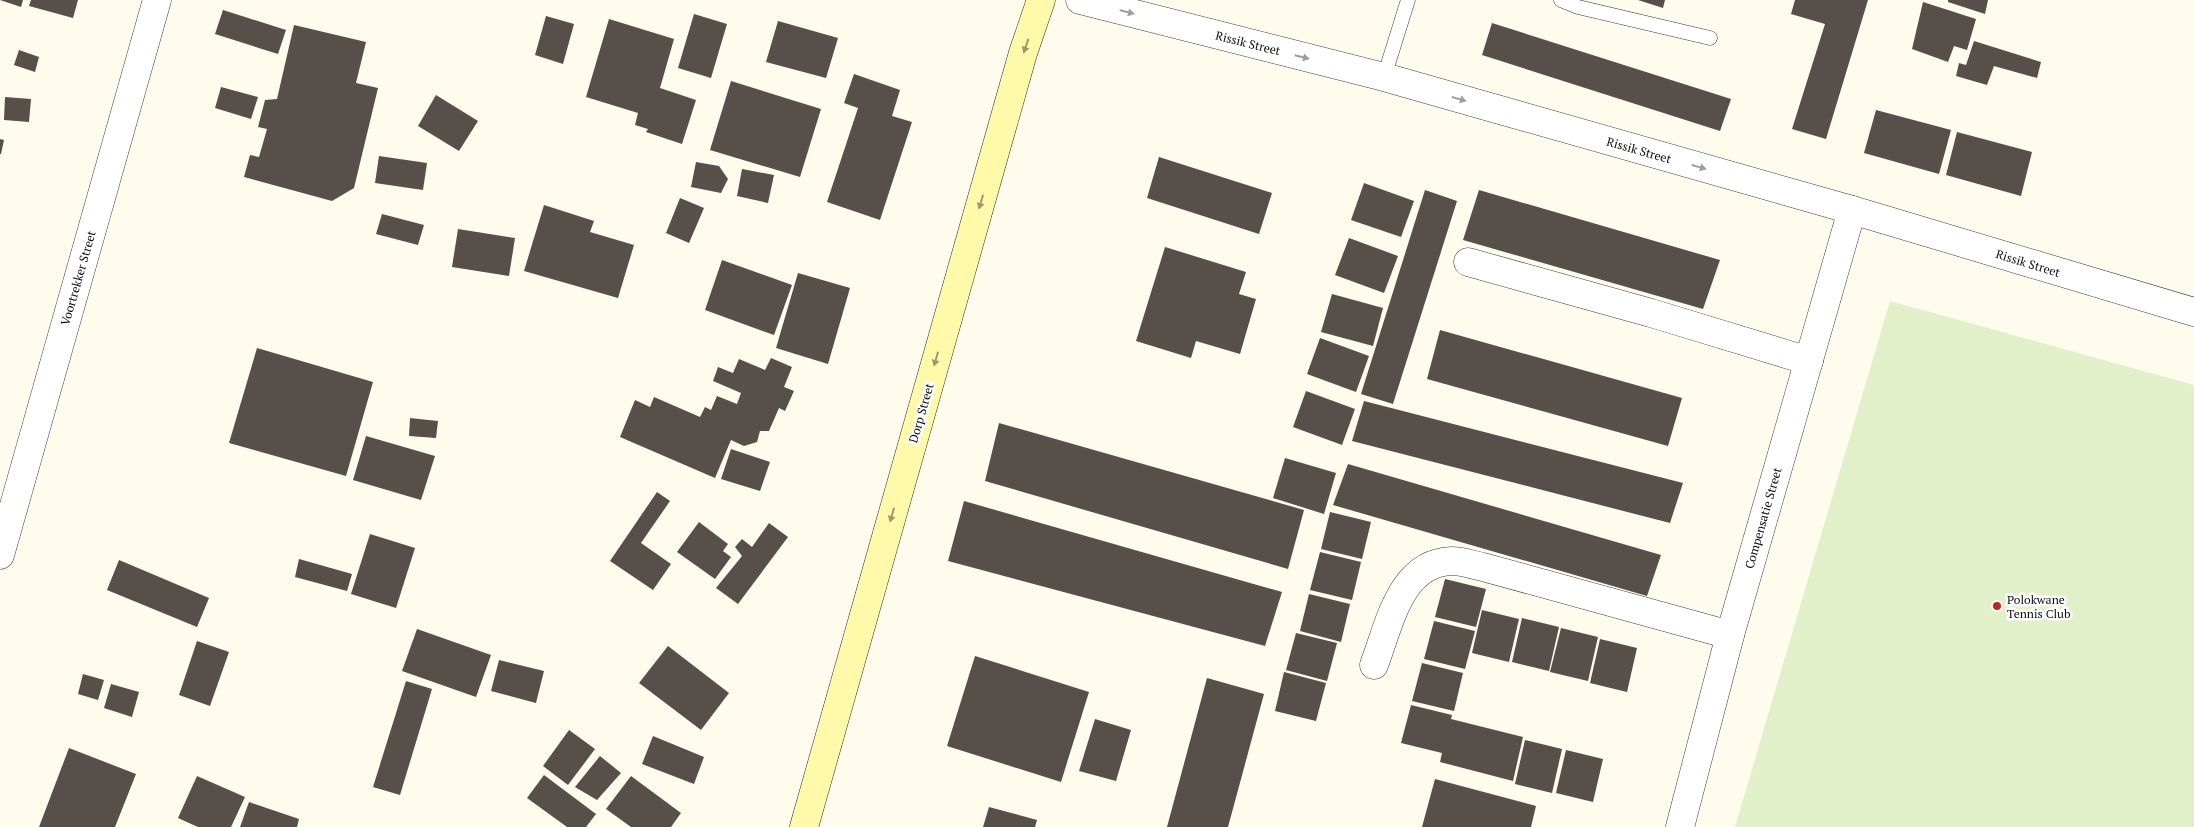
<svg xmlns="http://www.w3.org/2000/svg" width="2194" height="827" font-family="'PT Serif',serif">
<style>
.pitch{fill:#e1f0c9}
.building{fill:#564f4a}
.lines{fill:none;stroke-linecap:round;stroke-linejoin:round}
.lane-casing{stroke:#404040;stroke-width:15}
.street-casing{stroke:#404040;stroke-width:29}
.secondary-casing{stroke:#2f2f2f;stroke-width:29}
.lane{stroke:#fff;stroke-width:14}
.street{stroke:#fff;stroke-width:28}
.secondary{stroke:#fff9a9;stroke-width:28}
.oneway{fill:#9e9e9e}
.oneway2{fill:#9e9b6b}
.poi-dot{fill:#bd2526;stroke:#fff;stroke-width:2}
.labels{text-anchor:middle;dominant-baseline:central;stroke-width:5;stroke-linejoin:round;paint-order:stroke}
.street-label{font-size:12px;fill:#0d0d0d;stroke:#fff}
.poi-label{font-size:12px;fill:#0d0d0d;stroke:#fff;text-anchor:start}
</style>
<rect width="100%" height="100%" fill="#fffcee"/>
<!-- pitch -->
<path class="pitch" d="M1890,301L2194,385V827H1735Z"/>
<!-- building -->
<g class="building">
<path d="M0,0H23L21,7Z"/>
<path d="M31,0H78L73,18L29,6Z"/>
<path d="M1638,0H1665L1663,8Z"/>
<path d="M1795,0H1868L1826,139L1792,129L1825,24L1791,14Z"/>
<path d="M1948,0H1988L1985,14L1948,2Z"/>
<path d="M1923,2L1976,19L1967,50L1954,46L1948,62L1912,49Z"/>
<path d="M223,10L286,30L278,54L215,34Z"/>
<path d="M694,14L727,24L711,78L678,68Z"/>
<path d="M546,16L574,24L563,64L535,55Z"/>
<path d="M609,19L674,39L660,88L696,100L682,144L646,132L648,129L635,125L638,113L586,97Z"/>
<path d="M778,21L838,38L826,78L766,62Z"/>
<path d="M1492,23L1731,99L1720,131L1482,55Z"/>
<path d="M294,25L366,42L356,83L378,88L354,188L332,201L244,177L250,155L259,157L267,129L258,127L265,100L277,99Z"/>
<path d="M1974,41L2041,62L2037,78L1994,66L1987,85L1956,76L1959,63L1966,65Z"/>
<path d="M19,50L39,57L35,72L14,65Z"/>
<path d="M854,74L900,90L892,116L912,122L880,220L827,202L858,108L844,103Z"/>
<path d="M731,81L821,109L800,177L710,150Z"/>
<path d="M221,87L258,97L251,119L215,108Z"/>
<path d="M436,95L478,121L459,151L418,126Z"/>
<path d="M5,97L31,99L29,122L4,120Z"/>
<path d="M1876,110L1951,130L1939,174L1864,153Z"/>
<path d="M1957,132L2032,152L2021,196L1946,175Z"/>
<path d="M0,139L4,140L1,154H0Z"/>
<path d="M379,156L427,163L423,190L375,183Z"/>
<path d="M1159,157L1272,193L1259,234L1147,198Z"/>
<path d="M696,162L719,166L728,179L721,193L691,187Z"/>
<path d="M742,169L774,175L768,203L737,196Z"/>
<path d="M1364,183L1414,201L1401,237L1351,220Z"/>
<path d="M1425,190L1457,201L1393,404L1361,394Z"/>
<path d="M1479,190L1720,260L1703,309L1463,240Z"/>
<path d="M680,198L704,208L689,243L666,233Z"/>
<path d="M544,205L594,221L590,232L634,245L618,298L524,271Z"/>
<path d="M382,214L424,225L418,245L376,234Z"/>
<path d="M458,229L515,238L509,276L452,267Z"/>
<path d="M1349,238L1398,256L1384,293L1335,275Z"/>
<path d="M1165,247L1246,272L1239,294L1256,299L1240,354L1196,341L1191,358L1136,341Z"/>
<path d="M722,260L792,285L774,335L705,310Z"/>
<path d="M798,273L850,288L828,364L776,348Z"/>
<path d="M1332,294L1383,308L1373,346L1321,332Z"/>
<path d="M1440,330L1682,398L1668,446L1427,379Z"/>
<path d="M1320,338L1369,356L1356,392L1307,374Z"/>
<path d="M257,348L373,382L346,476L229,443Z"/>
<path d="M771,358L792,367L784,387L794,391L785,411L779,408L769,431H760L757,442L744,446L731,440L715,478L620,437L635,400L650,407L654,397L700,417L705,407L711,410L717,396L737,404L741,393L713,381L718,367L733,373L739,359L765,370Z"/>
<path d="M1306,391L1355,409L1342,445L1293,427Z"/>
<path d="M1364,401L1683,483L1670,523L1352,441Z"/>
<path d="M410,418L438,421L436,438L409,436Z"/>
<path d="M999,423L1304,510L1288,569L985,481Z"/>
<path d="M366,436L435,456L421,500L353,480Z"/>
<path d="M731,449L770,462L760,491L721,479Z"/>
<path d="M1285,458L1336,473L1324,514L1273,498Z"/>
<path d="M1348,464L1661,555L1647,596L1333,505Z"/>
<path d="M657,492L670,501L641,543L671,564L653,590L610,561Z"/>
<path d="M964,501L1282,592L1265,646L948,561Z"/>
<path d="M1330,512L1371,522L1362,559L1321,549Z"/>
<path d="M699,522L728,544L723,551L731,557L715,579L677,552Z"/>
<path d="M769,523L788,537L738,604L716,588L742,556L735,547L742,539L752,547Z"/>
<path d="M370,534L415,548L396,608L351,594Z"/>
<path d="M1320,552L1361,562L1352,600L1310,590Z"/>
<path d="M299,559L352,574L347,591L295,577Z"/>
<path d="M119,560L209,598L197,627L107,590Z"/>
<path d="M1445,579L1486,589L1476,627L1435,617Z"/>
<path d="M1309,594L1350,604L1341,642L1300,631Z"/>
<path d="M1482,610L1519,619L1509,662L1472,653Z"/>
<path d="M1522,618L1559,627L1549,671L1512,662Z"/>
<path d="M1434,621L1475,631L1465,669L1424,659Z"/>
<path d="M1561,628L1598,637L1588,681L1550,672Z"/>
<path d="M417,629L491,655L476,697L402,671Z"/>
<path d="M1296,633L1337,643L1327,681L1286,670Z"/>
<path d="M1600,639L1637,648L1627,692L1590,683Z"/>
<path d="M197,641L229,652L210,706L179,695Z"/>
<path d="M668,646L729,693L701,730L639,683Z"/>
<path d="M975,656L1089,692L1061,782L947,746Z"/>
<path d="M499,660L544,671L536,703L491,691Z"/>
<path d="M1422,663L1463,673L1454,711L1412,701Z"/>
<path d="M1284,672L1326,683L1316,721L1275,711Z"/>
<path d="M83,674L104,680L98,700L78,694Z"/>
<path d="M1207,678L1264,694L1228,827H1167Z"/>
<path d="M406,681L432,689L400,795L373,787Z"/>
<path d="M111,684L139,692L132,717L104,708Z"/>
<path d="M1411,705L1452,715L1451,719L1523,737L1513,781L1440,762L1442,753L1401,743Z"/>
<path d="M1095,719L1131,730L1116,781L1079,771Z"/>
<path d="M569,730L595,749L568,785L543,766Z"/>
<path d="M653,736L704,757L694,784L642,764Z"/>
<path d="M1525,740L1562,749L1552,793L1515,784Z"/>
<path d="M69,748L136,774L115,827H39Z"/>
<path d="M1566,750L1603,759L1593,802L1556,793Z"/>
<path d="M600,756L621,773L597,800L575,787Z"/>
<path d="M544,775L596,814L586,827H567L527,798Z"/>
<path d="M197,776L245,797L231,827H198L178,818Z"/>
<path d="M631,776L681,813L671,827H631L606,809Z"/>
<path d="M1435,779L1536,806L1531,827H1422Z"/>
<path d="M249,802L299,819L297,827H240Z"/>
<path d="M989,807L1037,820L1035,827H983Z"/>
</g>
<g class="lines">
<defs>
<g id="lane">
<path d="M1561,0L1578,7L1710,38"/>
<path d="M1384,77L1408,0"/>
</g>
<g id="street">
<path d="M1080,0L1384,77L1852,210L2194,312"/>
<path d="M1468,262L1651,313L1809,361"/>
<path d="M0,555L157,0"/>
<path d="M1374,665C1389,626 1400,562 1452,561C1462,561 1473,565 1483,567L1730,635"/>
<path d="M1680,827L1730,635L1852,210"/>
</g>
<path id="secondary" d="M804,827L1023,53L1041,0"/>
</defs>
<!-- lane casing -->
<use href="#lane" class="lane-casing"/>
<!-- street casing -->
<use href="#street" class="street-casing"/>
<!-- secondary casing -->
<use href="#secondary" class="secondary-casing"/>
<!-- lane -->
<use href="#lane" class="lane"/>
<!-- street -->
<use href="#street" class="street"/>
<!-- secondary -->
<use href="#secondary" class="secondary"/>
</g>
<!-- one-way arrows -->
<defs><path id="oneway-solid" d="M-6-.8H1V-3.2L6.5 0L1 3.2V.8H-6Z" transform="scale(1.25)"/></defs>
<g class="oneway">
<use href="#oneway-solid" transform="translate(1127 12) rotate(14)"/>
<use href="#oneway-solid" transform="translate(1302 57) rotate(14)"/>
<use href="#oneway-solid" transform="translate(1459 99) rotate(16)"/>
<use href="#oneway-solid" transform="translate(1699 167) rotate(16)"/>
</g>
<g class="oneway2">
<use href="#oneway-solid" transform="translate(1026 46) rotate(109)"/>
<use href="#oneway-solid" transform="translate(981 202) rotate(106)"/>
<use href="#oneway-solid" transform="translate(936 359) rotate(106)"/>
<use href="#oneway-solid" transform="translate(892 515) rotate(106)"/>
</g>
<!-- markers -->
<circle class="poi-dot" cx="1997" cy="606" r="5"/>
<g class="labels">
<!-- street labels -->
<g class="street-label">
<text transform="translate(1248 43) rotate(14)">Rissik Street</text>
<text transform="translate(1639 150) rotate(16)">Rissik Street</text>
<text transform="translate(2028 263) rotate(17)">Rissik Street</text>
<text transform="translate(78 278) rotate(-74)">Voortrekker Street</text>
<text transform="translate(921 413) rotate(-74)">Dorp Street</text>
<text transform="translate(1763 518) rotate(-74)">Compensatie Street</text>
</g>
<!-- poi labels -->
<g class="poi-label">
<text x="2007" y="599">Polokwane<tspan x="2007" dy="14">Tennis Club</tspan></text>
</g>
</g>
</svg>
